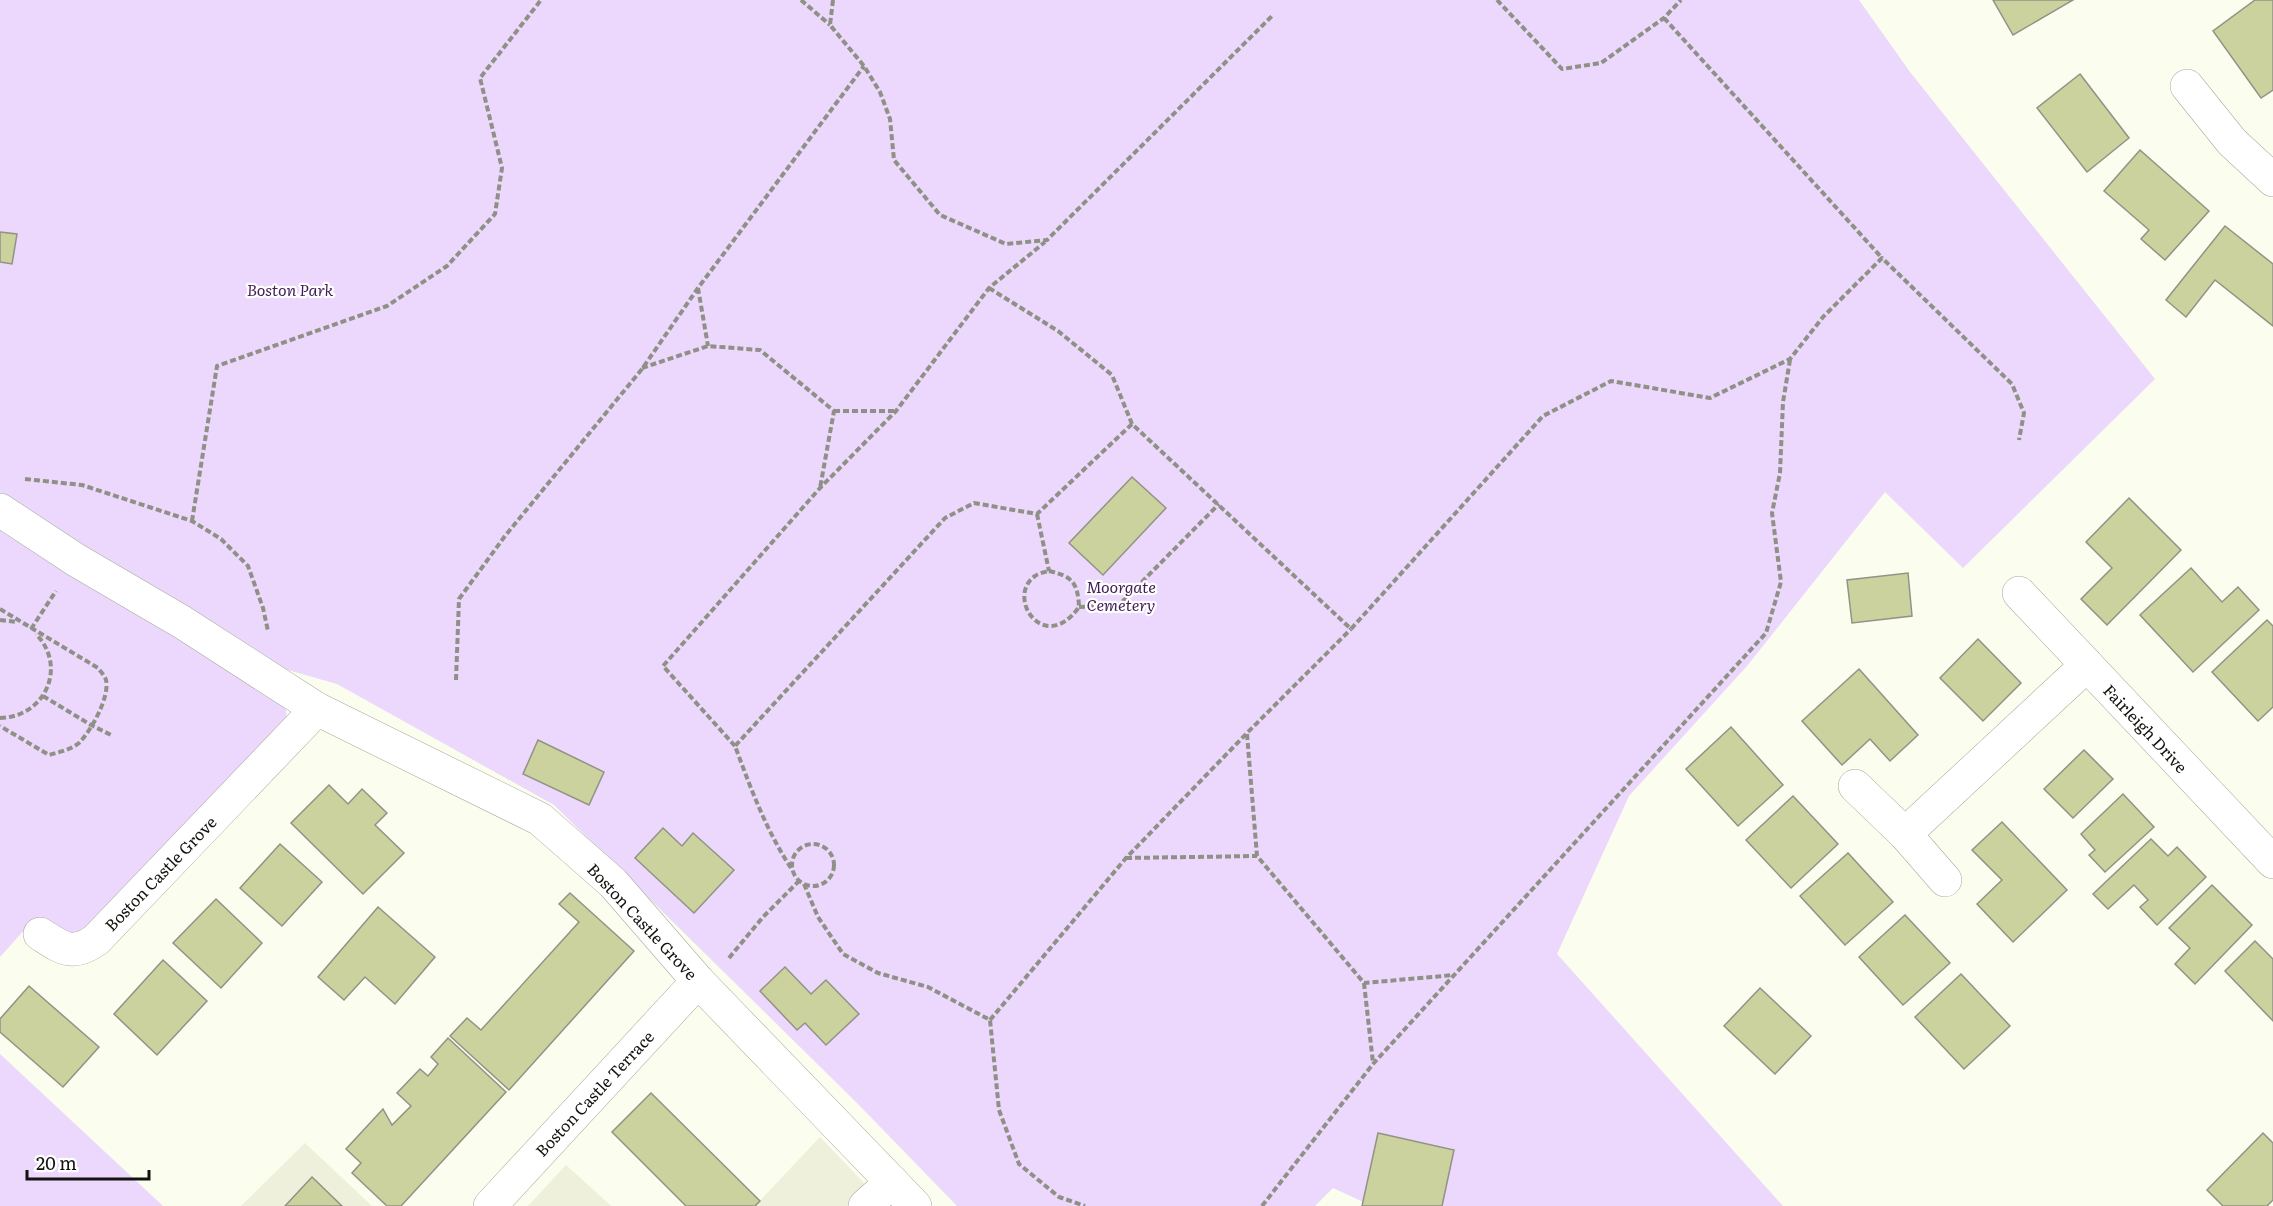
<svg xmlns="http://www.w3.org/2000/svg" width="2273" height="1206" font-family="Literata,serif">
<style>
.built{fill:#eef0db}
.green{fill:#ecd7fd}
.building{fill:#cbd29e;stroke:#919386;stroke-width:1.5}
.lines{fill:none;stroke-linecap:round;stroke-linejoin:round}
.minor-casing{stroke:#a8ab9d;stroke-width:34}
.path{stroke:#8f9086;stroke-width:4;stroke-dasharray:6 3;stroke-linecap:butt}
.minor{stroke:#fff;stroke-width:33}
.labels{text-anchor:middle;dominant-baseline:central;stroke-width:4.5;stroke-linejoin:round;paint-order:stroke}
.park-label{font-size:16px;font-style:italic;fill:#401f56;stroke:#fff}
.street-label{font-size:16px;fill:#12130e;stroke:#fff}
</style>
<rect width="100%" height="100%" fill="#fbfdee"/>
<!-- built -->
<g class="built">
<path d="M820,1137L886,1206H755Z"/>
<path d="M305,1143L372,1206H241Z"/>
<path d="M566,1165L611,1206H528Z"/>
</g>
<!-- green -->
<g class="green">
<path d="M0,0H1859L1910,72L2155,379L1963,568L1885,492L1747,666L1629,796L1557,954L1783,1206H1372L1333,1188L1315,1206H957L857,1103L554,805L337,684L281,668L287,720L91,930L66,937L35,918L0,957Z"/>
<path d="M0,1054L163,1206H0Z"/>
</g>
<!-- building -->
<g class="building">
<path d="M1993,0H2073L2013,35Z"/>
<path d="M2255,0H2273V90L2261,98L2213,31Z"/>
<path d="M2080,74L2129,138L2087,172L2037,108Z"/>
<path d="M2140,150L2209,211L2165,260L2141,239L2149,230L2104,191Z"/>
<path d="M2225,226L2273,264V326L2215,280L2186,317L2166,300Z"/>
<path d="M0,232L17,234L12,264L0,262Z"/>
<path d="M1132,477L1166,508L1103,575L1069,543Z"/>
<path d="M2129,498L2181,550L2107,625L2081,599L2112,568L2086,542Z"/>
<path d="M2191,568L2222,602L2238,587L2259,610L2193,672L2140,615Z"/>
<path d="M1908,573L1912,616L1852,623L1847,580Z"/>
<path d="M2267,620L2273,626V707L2258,721L2212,672Z"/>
<path d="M1978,639L2021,683L1983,721L1940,678Z"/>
<path d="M1859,669L1918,735L1890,761L1870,739L1842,765L1802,721Z"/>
<path d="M1731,727L1783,785L1738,826L1686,769Z"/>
<path d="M538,740L604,772L589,805L523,774Z"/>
<path d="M2084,750L2113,779L2073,818L2044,789Z"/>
<path d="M329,785L348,804L362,789L387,813L375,825L404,853L363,894L291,823Z"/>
<path d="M2123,794L2154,827L2105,872L2089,855L2095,850L2081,834Z"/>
<path d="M1793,796L1838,844L1791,888L1746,840Z"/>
<path d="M2002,822L2067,890L2013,942L1977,904L2002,880L1972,850Z"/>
<path d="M663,828L682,846L693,833L734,870L694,913L635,858Z"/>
<path d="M2151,839L2168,856L2177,847L2206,877L2157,925L2140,907L2148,900L2134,885L2108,909L2093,894Z"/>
<path d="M280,844L322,882L282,926L240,888Z"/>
<path d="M1848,853L1893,902L1845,945L1800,896Z"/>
<path d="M2212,885L2252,925L2195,984L2175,964L2190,948L2169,928Z"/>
<path d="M570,893L634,951L509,1090L450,1036L467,1018L481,1030L579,922L559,904Z"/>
<path d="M216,899L262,943L221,988L173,943Z"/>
<path d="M378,907L435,957L395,1004L365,977L344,1000L318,977Z"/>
<path d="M1905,915L1950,963L1903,1005L1859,957Z"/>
<path d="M2255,941L2273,959V1021L2225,971Z"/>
<path d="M163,960L207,1001L157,1055L114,1014Z"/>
<path d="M785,967L811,994L826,980L859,1014L826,1045L805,1023L797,1030L760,991Z"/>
<path d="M1961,974L2010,1026L1964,1069L1915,1017Z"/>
<path d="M29,986L99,1047L63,1087L0,1032V1019Z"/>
<path d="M1760,988L1811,1036L1775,1074L1724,1026Z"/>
<path d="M448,1038L506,1092L401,1206H387L352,1173L361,1163L346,1149L383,1109L392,1125L411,1106L397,1093L420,1069L428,1076L438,1064L431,1057Z"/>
<path d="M651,1093L760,1201L755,1206H686L612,1132Z"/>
<path d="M1378,1133L1454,1150L1442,1206H1362Z"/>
<path d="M2263,1133L2273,1143V1200L2267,1206H2223L2207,1190Z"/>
<path d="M312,1177L342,1206H285Z"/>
</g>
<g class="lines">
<defs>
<g id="minor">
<path d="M2187,86L2232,142L2273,180"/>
<path d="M0,510L76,560L182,622L317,709L540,819L613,883L698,981L915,1206"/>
<path d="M2019,593L2273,862"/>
<path d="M1855,786L1905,834L1945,880"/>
<path d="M1905,834L2087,665"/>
<path d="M40,934C62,948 72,957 96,940L317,709"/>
<path d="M490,1206L698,981"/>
<path d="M865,1206L892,1182"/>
</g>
</defs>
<!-- minor casing -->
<use href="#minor" class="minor-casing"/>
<!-- path -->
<g class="path">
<path d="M801,0L830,25"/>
<path d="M833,0L830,25L864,66L880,92L890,119L894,160L940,215L1006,244L1047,240L1273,15"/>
<path d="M1497,0L1562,69L1601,63L1664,18L1681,0"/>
<path d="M1664,18L1882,258"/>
<path d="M698,288L708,346"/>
<path d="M989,288L1058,331L1112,375L1132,424L1351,629L1543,416L1611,381L1710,398L1790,359L1823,317L1882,258L2012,384L2024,413L2019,440"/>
<path d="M642,368L708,346L760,350L834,411L820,488"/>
<path d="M834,411H896"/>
<path d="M25,479L82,485L192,521L221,539L248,566L263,608L268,631"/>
<path d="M1037,514L1049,571"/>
<path d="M192,521L217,366L387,306L447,266L495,214L502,168L480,78L541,0"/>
<path d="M1049,571C1072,576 1078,583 1079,607C1044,656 1005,597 1035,576C1039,573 1045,572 1049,571Z"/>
<path d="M1079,607L1119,605L1219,504"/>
<path d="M0,609L98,668C101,672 105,676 106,680C110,697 91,731 79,743C70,750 59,752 49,755L0,726"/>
<path d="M0,620L17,622"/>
<path d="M31,629L56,591"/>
<path d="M456,680L459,599L505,536L642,369L698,288L864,66"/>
<path d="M43,696L91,725L113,736"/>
<path d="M0,718C45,717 68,667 36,634"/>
<path d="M1247,734L1257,856L1364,983L1454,975"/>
<path d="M735,746L663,666L820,488L896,411L989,288L1045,242"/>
<circle cx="813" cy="865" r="21"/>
<path d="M1126,858L1257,856"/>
<path d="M791,868C766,830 751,789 735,746L945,518L974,503L1037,514L1132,424"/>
<path d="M804,884L818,917L843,954L878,973L928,987L990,1020L999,1110L1019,1164L1059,1197L1085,1206"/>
<path d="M729,958L763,917L799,881"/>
<path d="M1364,983L1373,1063"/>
<path d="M990,1020L1126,858L1247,733L1351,629"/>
<path d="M1262,1206L1373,1064L1766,633L1781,582L1772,513L1780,473L1783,402L1790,360"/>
</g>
<!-- minor -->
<use href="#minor" class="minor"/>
</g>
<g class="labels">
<!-- park labels -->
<g class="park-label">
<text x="290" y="289">Boston Park</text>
<text x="1121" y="586">Moorgate<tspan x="1121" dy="18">Cemetery</tspan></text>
</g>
<!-- street labels -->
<g class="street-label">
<text transform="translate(2146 728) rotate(47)">Fairleigh Drive</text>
<text transform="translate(160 873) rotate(-46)">Boston Castle Grove</text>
<text transform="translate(643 921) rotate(47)">Boston Castle Grove</text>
<text transform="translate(594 1093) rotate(-47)">Boston Castle Terrace</text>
</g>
</g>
<!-- scale -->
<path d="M27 1170v9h122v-9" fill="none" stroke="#12130e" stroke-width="3"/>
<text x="36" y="1170" font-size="18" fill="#12130e" stroke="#ffffff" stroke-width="4.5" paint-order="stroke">20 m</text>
</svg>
